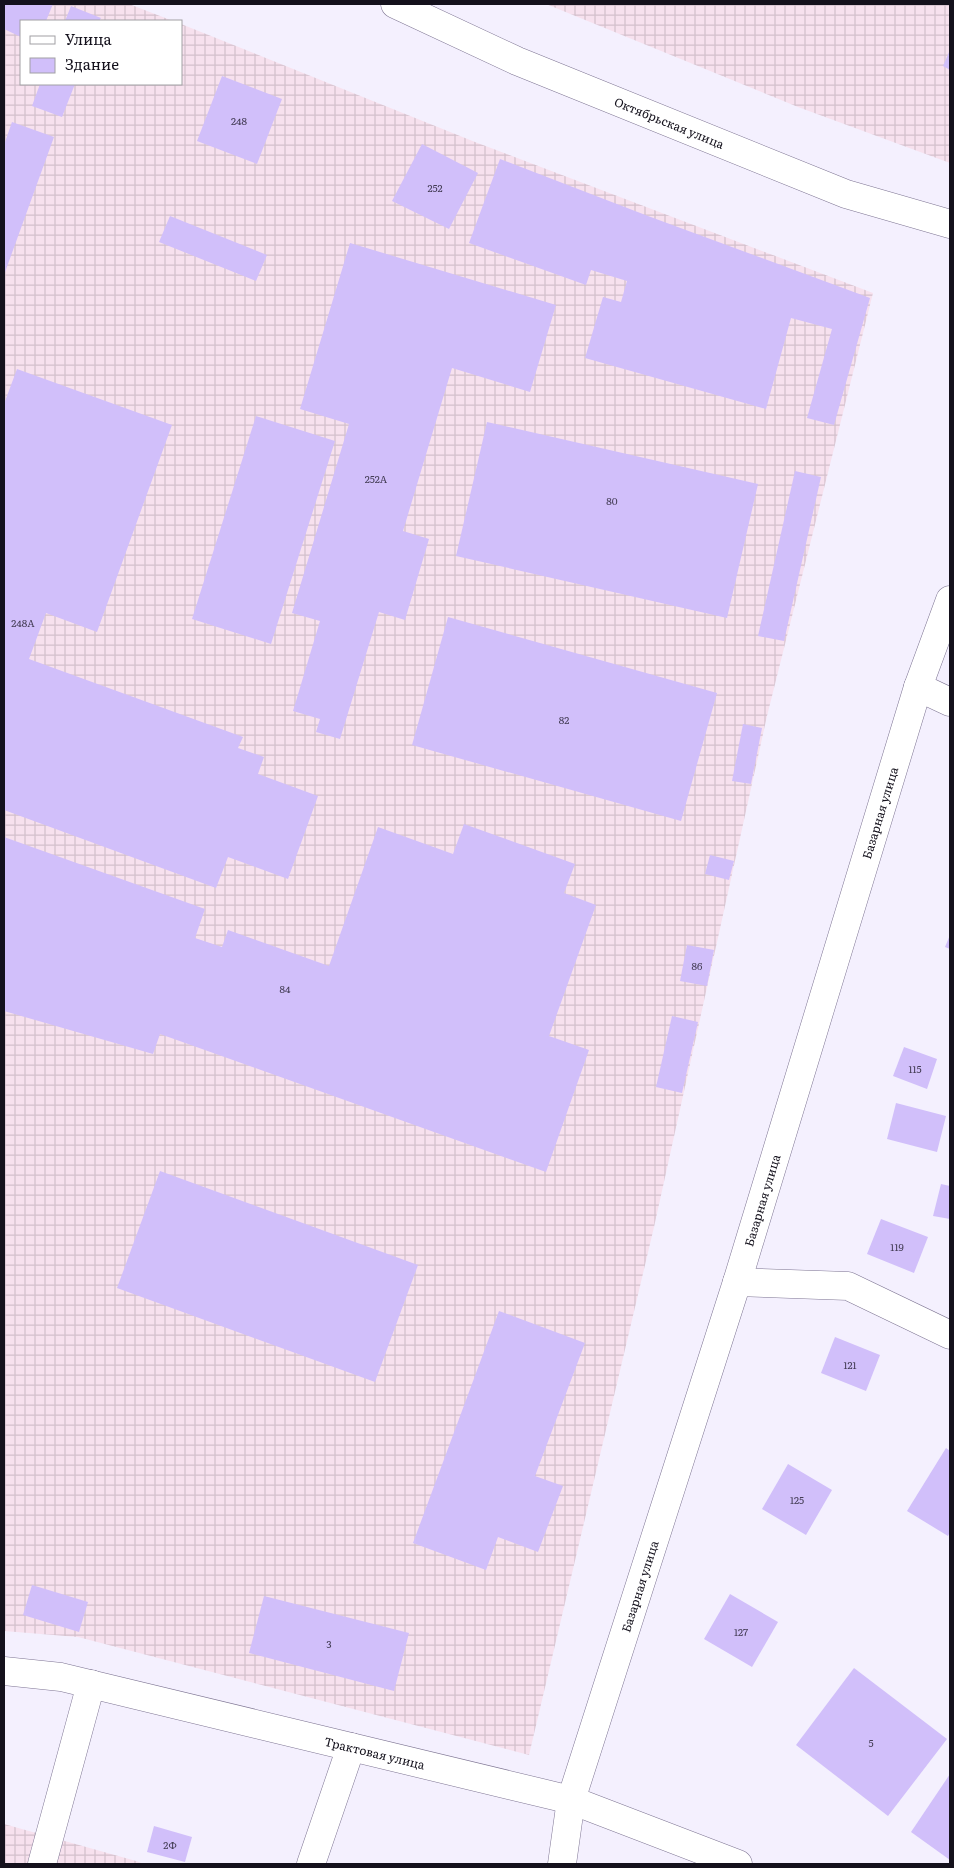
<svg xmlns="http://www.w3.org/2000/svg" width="954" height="1868" font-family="Literata,serif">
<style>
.industrial{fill:url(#industrial-grid)}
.building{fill:#d1bffa}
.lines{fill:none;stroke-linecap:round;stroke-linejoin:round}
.minor-casing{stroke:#7e7593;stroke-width:29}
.major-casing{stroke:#7e7593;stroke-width:29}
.minor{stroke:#fff;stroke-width:28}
.major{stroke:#fff;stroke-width:28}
.labels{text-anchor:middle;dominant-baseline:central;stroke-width:5;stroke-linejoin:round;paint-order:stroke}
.number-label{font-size:10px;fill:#433c54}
.street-label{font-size:12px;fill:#14111c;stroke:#fff}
</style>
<defs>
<pattern id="industrial-grid" width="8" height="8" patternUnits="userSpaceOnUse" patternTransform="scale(1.25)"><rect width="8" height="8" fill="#f7e1ee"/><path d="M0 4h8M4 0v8" fill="none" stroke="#d3c0cc"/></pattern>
</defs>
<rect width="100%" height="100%" fill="#f4f0fe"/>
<!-- industrial -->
<g class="industrial">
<path d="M4,4H129L173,21H21V84H181V24L475,142L873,293L767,716L654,1227L529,1755L78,1637L4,1631Z"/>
<path d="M546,4H950V163L798,107Z"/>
<path d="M4,1824L136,1861L144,1864H4Z"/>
</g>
<!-- building -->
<g class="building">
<path d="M4,4H53L46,21H21V37L4,29Z"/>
<path d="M71,6L101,18L99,21H65Z"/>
<path d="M950,50V70L943,66Z"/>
<path d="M222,76L282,99L257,164L197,141Z"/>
<path d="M40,84H75L62,117L32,106Z"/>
<path d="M12,122L54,137L4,275V145Z"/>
<path d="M422,144L478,173L449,229L392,201Z"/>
<path d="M500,159L648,216L870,298L834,425L807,418L832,329L791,318L766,409L585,358L603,297L621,302L627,281L591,270L586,285L469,243Z"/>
<path d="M170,216L267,255L256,281L159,242Z"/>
<path d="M350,243L556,305L530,392L452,368L403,531L429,539L405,620L379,612L340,739L316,732L320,719L293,711L320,621L292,613L349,424L300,409Z"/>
<path d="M17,369L172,425L97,632L46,613L29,659L243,737L238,748L264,757L258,774L318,796L288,879L228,857L216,888L4,810V404Z"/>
<path d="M256,416L335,441L271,644L192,619Z"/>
<path d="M487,422L758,484L727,618L456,556Z"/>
<path d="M795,471L821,477L784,641L758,636Z"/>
<path d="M448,617L717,693L681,821L412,745Z"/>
<path d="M743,724L762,728L751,784L732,781Z"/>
<path d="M464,824L575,864L564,893L596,905L549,1036L589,1050L546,1172L160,1034L153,1054L4,1011V837L205,909L195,938L222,947L228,930L329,966L378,827L453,854Z"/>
<path d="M710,855L734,861L729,880L705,874Z"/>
<path d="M950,935V949L945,947Z"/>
<path d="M687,945L714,950L707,986L680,981Z"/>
<path d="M672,1016L698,1022L682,1093L656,1087Z"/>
<path d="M904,1047L937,1059L927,1089L893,1076Z"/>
<path d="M896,1103L946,1116L937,1152L887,1139Z"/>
<path d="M160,1171L418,1265L375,1382L117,1288Z"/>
<path d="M941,1184L950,1186V1219L933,1216Z"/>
<path d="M881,1219L928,1237L914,1273L867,1254Z"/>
<path d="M499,1311L585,1343L535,1476L563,1486L538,1552L498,1537L486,1570L413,1543Z"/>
<path d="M835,1337L880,1355L866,1391L821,1373Z"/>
<path d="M946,1448L950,1451V1532L948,1536L907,1511Z"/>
<path d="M788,1464L832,1490L806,1535L762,1509Z"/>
<path d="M32,1585L88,1602L79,1632L23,1615Z"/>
<path d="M730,1594L778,1622L752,1667L704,1639Z"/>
<path d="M264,1596L409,1633L394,1691L249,1653Z"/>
<path d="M854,1668L947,1739L888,1816L796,1745Z"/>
<path d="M950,1774V1860L911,1832Z"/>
<path d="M154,1826L192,1837L185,1862L147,1852Z"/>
</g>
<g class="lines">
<defs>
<g id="minor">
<path id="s1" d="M395,4L517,61L846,194L950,224"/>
<path d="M918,687L950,702"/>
<path d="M737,1282L848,1286L950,1335"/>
<path d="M42,1864L91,1684"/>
<path d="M311,1864L351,1747"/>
<path id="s2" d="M562,1864L571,1800L737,1282L918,687L950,600"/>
</g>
<g id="major">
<path id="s3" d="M4,1671L61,1677L571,1800L738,1864"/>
</g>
</defs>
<!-- minor casing -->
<use href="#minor" class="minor-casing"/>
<!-- major casing -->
<use href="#major" class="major-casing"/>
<!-- minor -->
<use href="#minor" class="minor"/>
<!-- major -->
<use href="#major" class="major"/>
</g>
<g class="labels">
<!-- number labels -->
<g class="number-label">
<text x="239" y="120">248</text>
<text x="435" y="187">252</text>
<text x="376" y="478">252А</text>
<text x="612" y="500">80</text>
<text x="23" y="622">248А</text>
<text x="564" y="719">82</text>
<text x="697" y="965">86</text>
<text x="285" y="988">84</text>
<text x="915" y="1068">115</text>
<text x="897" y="1246">119</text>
<text x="850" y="1364">121</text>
<text x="797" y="1499">125</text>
<text x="741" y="1631">127</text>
<text x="329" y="1643">3</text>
<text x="871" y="1742">5</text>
<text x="170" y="1844">2Ф</text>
</g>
<!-- street labels -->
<g class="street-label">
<text stroke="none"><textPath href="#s1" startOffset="299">Октябрьская улица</textPath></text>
<text stroke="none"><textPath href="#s2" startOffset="1099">Базарная улица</textPath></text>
<text stroke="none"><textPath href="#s2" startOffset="694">Базарная улица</textPath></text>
<text stroke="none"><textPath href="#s2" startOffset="289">Базарная улица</textPath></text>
<text stroke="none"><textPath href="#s3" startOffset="380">Трактовая улица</textPath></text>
</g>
</g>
<!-- border -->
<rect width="954" height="1868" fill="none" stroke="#14111c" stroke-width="10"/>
<!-- legend -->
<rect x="20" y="20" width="162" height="65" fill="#ffffff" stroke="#a1a0a4"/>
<rect x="30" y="36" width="25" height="8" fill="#ffffff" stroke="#a1a0a4"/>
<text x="65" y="45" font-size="15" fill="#14111c">Улица</text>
<rect x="30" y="58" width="25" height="15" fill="#d1bffa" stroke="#a1a0a4"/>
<text x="65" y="70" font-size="15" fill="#14111c">Здание</text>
</svg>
